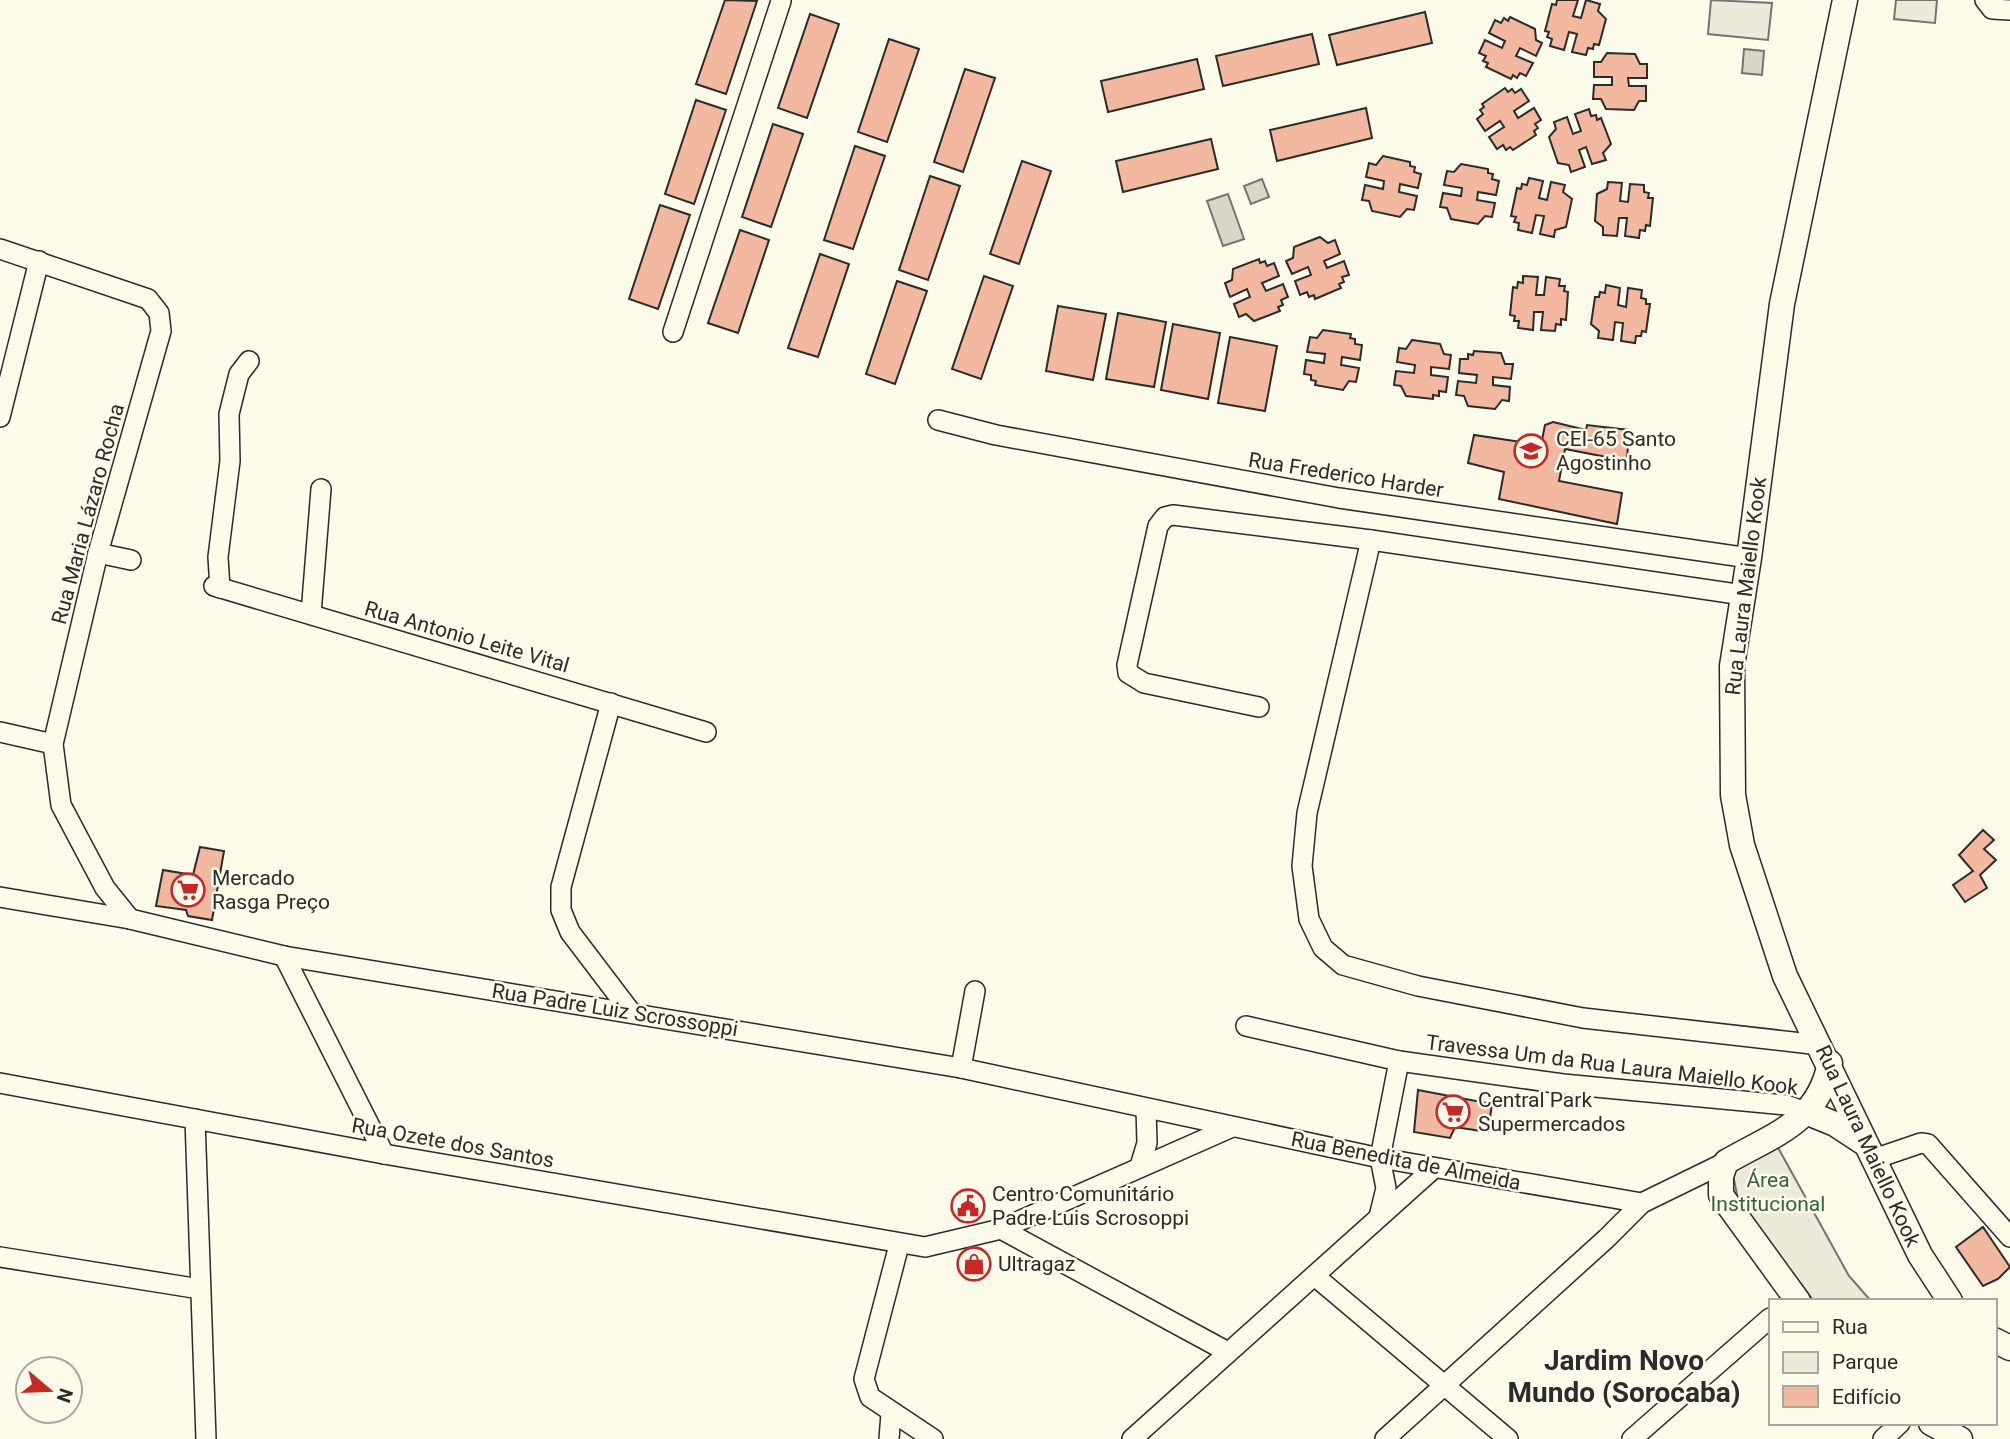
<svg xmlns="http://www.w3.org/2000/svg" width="2010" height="1439" font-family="Roboto,sans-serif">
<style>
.green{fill:#ecebdb;stroke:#74746e;stroke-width:2}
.water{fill:#d8d7c9;stroke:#74746e;stroke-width:2}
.building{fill:#f2b8a0;stroke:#2b2b2b;stroke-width:2}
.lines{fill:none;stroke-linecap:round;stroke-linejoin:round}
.minor-casing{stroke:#2b2b2b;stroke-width:22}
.major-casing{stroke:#2b2b2b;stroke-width:27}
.minor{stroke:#fdfbea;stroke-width:19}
.major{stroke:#fdfbea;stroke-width:24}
.labels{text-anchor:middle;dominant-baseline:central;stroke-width:5;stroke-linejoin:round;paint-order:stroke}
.poi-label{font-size:21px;fill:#2b2b2b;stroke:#fdfbea;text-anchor:start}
.street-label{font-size:21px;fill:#2b2b2b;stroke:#fdfbea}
.park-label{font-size:21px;fill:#34623c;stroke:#fdfbea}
.district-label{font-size:28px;font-weight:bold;fill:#2b2b2b;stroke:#fdfbea}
</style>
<rect width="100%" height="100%" fill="#fdfbea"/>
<!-- green -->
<g class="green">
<path d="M1711,0L1772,3L1768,40L1708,34Z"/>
<path d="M1896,0H1937L1935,23L1894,19Z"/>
<path d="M1776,1144L1849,1276L1871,1301H1814L1739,1205L1732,1169Z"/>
</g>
<!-- water -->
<g class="water">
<path d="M1744,49L1764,51L1762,75L1742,73Z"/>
<path d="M1262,179L1269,197L1251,204L1244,186Z"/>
<path d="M1228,194L1244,239L1223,246L1207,201Z"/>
</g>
<!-- building -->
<g class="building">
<path d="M725,0L757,1L726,94L696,84Z"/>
<path d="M1557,0H1578L1573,16L1581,18L1586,0L1600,4L1598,11L1606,19L1599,45L1594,44L1593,49L1588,48L1586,55L1572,52L1577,34L1569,32L1564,50L1550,46L1552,39L1547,37L1549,32L1545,31L1552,4L1556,5Z"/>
<path d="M1425,12L1432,43L1337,65L1329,35Z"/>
<path d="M810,14L839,24L807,118L778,108Z"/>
<path d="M1510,17L1535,29L1536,40L1542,43L1536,56L1520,48L1516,56L1533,63L1526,76L1520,73L1517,78L1513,75L1511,79L1486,67L1488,63L1483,61L1486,56L1479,53L1485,40L1502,48L1505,41L1489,33L1495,20L1501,23L1504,18L1508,21Z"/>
<path d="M1312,34L1319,64L1223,86L1216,56Z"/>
<path d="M889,39L919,49L887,142L858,132Z"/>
<path d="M1607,53L1635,54L1640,64H1647V78H1628L1629,86H1646V101H1639L1634,110L1606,109L1601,99H1593L1594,85H1612V77H1594V62H1601Z"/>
<path d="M1197,59L1204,89L1108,112L1101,81Z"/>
<path d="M965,69L995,78L963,172L934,162Z"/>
<path d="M1505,88L1508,92L1512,89L1515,93L1521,89L1529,101L1514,111L1518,118L1534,108L1541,120L1535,124L1538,128L1534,131L1536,135L1513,150L1510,147L1506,150L1503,145L1497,149L1489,137L1504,127L1500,121L1485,131L1477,119L1483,114L1480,110L1484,107L1482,104Z"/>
<path d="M696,100L726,110L694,204L665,194Z"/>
<path d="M1366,108L1372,138L1277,161L1270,130Z"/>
<path d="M1589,109L1591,116L1596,115L1597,120L1601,118L1611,144L1603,153L1606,160L1592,164L1586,147L1579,150L1585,167L1571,172L1569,165L1558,163L1549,137L1556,129L1554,122L1567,117L1573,134L1581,131L1575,114Z"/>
<path d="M773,124L803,134L771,227L742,217Z"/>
<path d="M1211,139L1218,169L1123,192L1116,161Z"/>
<path d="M855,146L885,156L853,249L824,240Z"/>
<path d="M1383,156L1410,162V166L1415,167L1414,172L1421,174L1418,188L1400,184L1399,192L1417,196L1414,210L1407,209L1400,217L1372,211L1369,201L1362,200L1365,185L1383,189L1384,181L1366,177L1369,163L1376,165Z"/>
<path d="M1022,161L1051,171L1019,264L990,254Z"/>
<path d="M1461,164L1488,169V173L1493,174L1492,179L1499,181L1496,195L1478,192L1477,200L1495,203L1492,217L1485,216L1478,224L1451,219L1447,208L1440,207L1443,193L1461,196L1462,188L1444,185L1447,171L1454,172Z"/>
<path d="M930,176L960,186L928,280L899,270Z"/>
<path d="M1529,178L1543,181L1539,198L1547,200L1551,182L1565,185L1563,192L1572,199L1566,227L1555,230L1554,237L1540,234L1544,216L1536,215L1532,233L1518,230L1519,223L1514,222L1516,217L1511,216L1517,188L1521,189L1522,184L1527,185Z"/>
<path d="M1608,182L1622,183L1620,201L1628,202L1630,184L1644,185V192L1649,193L1648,198H1653L1650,226L1646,225L1645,231L1640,230L1639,238L1625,236L1627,218H1619L1617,236L1603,235V227L1595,221L1597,194L1607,189Z"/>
<path d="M660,205L690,215L658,309L629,299Z"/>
<path d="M740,230L769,240L738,333L708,323Z"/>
<path d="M1320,237L1328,243L1335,240L1340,254L1324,261L1327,268L1344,261L1349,275L1342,277L1344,282L1339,284L1341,288L1315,299L1314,295L1309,297L1307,292L1300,295L1295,281L1311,275L1308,267L1292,274L1286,261L1293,258L1294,247Z"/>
<path d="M820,254L849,264L818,357L788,348Z"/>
<path d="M1259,259L1260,263L1265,261L1267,266L1274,263L1279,276L1262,283L1266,291L1283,284L1288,297L1281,300L1283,305L1278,307L1280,311L1254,321L1246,314L1239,317L1234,304L1250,297L1247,289L1230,297L1225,283L1232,280L1233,269Z"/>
<path d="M984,276L1013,286L981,379L952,369Z"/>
<path d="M1523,276L1538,277L1536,295H1544L1546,277L1560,279L1559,286H1565L1564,291L1568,292L1566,320L1561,319V325L1556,324L1555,331L1541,330L1543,312H1534L1533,330L1518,328L1519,321H1514L1515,316L1510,315L1513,287L1517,288L1518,282L1523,283Z"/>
<path d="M897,281L927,291L895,384L866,374Z"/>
<path d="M1606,285L1620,288L1618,305L1626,307L1628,288L1642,290L1641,298L1646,299V304H1650L1646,332L1642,331L1641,336H1636L1635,343L1621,341L1623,323L1615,322L1613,340L1598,338L1599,331L1591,324L1595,297H1599L1600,292L1605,293Z"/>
<path d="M1058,306L1106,314L1093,380L1046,371Z"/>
<path d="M1118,313L1166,322L1154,387L1106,379Z"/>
<path d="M1173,324L1220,333L1208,399L1161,390Z"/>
<path d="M1323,330L1351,334L1350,338L1355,339V344L1362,345L1360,360L1342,357L1341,365L1359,368L1356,382L1349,381L1343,390L1315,385L1316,381L1311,380V375L1304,374L1306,360L1324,363L1325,354L1307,352L1310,337L1317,338Z"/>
<path d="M1230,337L1277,346L1265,411L1218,403Z"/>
<path d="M1412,340L1440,344L1444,354L1451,355L1449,369L1431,367V375L1448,377L1446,392L1439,391V396L1433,395V399L1406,396L1401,386L1394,385L1396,371L1414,373L1415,365L1397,362L1399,348L1406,349Z"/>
<path d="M1474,351L1501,353L1505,364H1513L1511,379L1493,377V385L1510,387L1509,401L1502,400L1495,409L1468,406L1464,396L1456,395L1458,381L1476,383L1477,375L1459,373L1460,359H1468V354L1473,355Z"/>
<path d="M1553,422L1586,430L1587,425L1629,430L1627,461L1565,449L1559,481L1622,493L1617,524L1499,499L1504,472L1468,463L1474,435L1541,445L1545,425Z"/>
<path d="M1983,830L1994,840L1984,849L1996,860L1980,875L1987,888L1965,902L1953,885L1973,871L1959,855Z"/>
<path d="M200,847L224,851L212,920L188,916L186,910L156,906L163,870L193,875Z"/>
<path d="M1418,1090L1492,1104L1488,1132L1455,1127L1450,1138L1414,1132Z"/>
<path d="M1983,1227L2010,1267L1998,1279L1983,1286L1956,1247Z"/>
</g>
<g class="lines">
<defs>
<g id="minor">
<path d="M1985,0L1992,9L2010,10"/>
<path d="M0,249L148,299L159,313L161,331L98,553L53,744L61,805L105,888L130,919"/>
<path d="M673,332L781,1"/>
<path d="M0,417L39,261"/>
<path d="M938,420L996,435L1339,498L1749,558"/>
<path d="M1371,540L1307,813L1302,866L1309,919L1323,948L1343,965L1418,986L1583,1018L1820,1045"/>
<path d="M98,553L131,560"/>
<path d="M214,586L706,732"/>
<path d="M220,588L218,557L230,461L229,414L239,374L249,361"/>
<path d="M311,614L321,489"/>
<path d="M611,703L561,887V910L570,932L630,1011"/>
<path d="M1259,707L1144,683L1128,673L1127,665L1158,526L1165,517L1173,515L1371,540L1743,595"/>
<path d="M0,732L53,744"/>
<path d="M0,897L130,919L284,956L961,1068L1380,1158L1642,1203"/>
<path d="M284,956L384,1154"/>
<path d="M1246,1026L1399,1061L1563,1084L1786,1105L1808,1113"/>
<path d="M961,1068L975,991"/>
<path d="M0,1083L384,1154L925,1247L1001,1229L1230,1128"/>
<path d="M195,1119L206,1439"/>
<path d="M1874,1159L1921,1143L1928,1144L2010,1237"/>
<path d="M1140,1166L1147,1143L1146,1109"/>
<path d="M1379,1217L1386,1188L1380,1158L1399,1061"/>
<path d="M1001,1229L1226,1351"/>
<path d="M899,1245L864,1379L870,1397L933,1439"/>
<path d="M0,1257L200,1289"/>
<path d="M1316,1277L1508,1439"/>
<path d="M889,1439L891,1414"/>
<path d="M1132,1439L1433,1169"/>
<path d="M1385,1439L1607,1238L1642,1203L1726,1162"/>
<path d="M1632,1439L1770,1318"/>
<path d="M1883,1439L1900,1423"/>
</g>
<g id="major">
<path d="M1845,0L1782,304L1749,558L1732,666L1733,795L1742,845L1785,976L1920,1255L1950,1301"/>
<path d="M1808,1113L1835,1124L1864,1143"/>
<path d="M1798,1301L1721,1195V1176L1726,1162C1774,1134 1818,1123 1830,1063"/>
<path d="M1994,1340L2010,1348"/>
<path d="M1931,1423L1960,1439"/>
</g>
</defs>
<!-- minor casing -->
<use href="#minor" class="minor-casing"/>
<!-- major casing -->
<use href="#major" class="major-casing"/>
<!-- minor -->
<use href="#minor" class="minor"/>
<!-- major -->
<use href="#major" class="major"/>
</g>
<!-- icons -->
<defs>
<symbol id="school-ring" viewBox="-11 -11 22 22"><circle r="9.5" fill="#fdfbea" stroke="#c62828" stroke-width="1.5"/><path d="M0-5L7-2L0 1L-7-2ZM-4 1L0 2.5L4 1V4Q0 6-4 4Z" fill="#c62828"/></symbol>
<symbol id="supermarket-ring" viewBox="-11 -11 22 22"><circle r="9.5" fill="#fdfbea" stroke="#c62828" stroke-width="1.5"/><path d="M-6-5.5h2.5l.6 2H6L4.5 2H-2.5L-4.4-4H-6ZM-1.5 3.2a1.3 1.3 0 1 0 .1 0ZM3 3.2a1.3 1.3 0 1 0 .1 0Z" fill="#c62828"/></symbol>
<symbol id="civic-ring" viewBox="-11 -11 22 22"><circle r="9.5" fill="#fdfbea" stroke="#c62828" stroke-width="1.5"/><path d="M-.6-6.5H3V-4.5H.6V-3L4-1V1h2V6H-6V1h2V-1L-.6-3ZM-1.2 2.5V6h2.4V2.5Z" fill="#c62828"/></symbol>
<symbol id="shop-ring" viewBox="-11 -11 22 22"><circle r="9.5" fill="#fdfbea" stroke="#c62828" stroke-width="1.5"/><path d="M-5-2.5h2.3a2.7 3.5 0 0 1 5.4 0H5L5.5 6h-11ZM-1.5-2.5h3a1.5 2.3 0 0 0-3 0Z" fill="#c62828"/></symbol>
</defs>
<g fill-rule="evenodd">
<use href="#school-ring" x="1512" y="432" width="38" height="38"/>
<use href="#supermarket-ring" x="169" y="871" width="38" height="38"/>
<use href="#supermarket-ring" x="1434" y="1093" width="38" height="38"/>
<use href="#civic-ring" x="949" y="1187" width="38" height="38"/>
<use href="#shop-ring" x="955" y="1245" width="38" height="38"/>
</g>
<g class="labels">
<!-- poi labels -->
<g class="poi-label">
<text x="1556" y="439">CEI-65 Santo<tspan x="1556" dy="24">Agostinho</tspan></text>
<text x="212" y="878">Mercado<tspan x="212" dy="24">Rasga Preço</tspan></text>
<text x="1478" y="1100">Central Park<tspan x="1478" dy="24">Supermercados</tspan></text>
<text x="992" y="1194">Centro Comunitário<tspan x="992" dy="24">Padre Luis Scrosoppi</tspan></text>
<text x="998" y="1264">Ultragaz</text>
</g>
<!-- street labels -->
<g class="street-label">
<text transform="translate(1346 475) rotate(9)">Rua Frederico Harder</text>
<text transform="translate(88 514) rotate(-75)">Rua Maria Lázaro Rocha</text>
<text transform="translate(1746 586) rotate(-83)">Rua Laura Maiello Kook</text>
<text transform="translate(467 637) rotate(16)">Rua Antonio Leite Vital</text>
<text transform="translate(615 1010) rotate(9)">Rua Padre Luiz Scrossoppi</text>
<text transform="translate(1612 1065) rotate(7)">Travessa Um da Rua Laura Maiello Kook</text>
<text transform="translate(453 1143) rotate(10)">Rua Ozete dos Santos</text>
<text transform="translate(1868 1146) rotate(65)">Rua Laura Maiello Kook</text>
<text transform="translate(1406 1161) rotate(11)">Rua Benedita de Almeida</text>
</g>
<!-- park labels -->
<g class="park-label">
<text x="1768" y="1180">Área<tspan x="1768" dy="24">Institucional</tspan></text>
</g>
<!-- district labels -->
<g class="district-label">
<text x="1624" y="1360">Jardim Novo<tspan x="1624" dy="32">Mundo (Sorocaba)</tspan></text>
</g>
</g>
<!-- legend -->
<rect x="1769" y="1299" width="228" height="126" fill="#fdfbea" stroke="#a9a89e" stroke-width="2"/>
<rect x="1783" y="1322" width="35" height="10" fill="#fdfbea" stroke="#a9a89e" stroke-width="2"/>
<text x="1832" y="1334" font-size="21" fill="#2b2b2b">Rua</text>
<rect x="1783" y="1352" width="35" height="21" fill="#ecebdb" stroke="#a9a89e" stroke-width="2"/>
<text x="1832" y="1369" font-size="21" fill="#2b2b2b">Parque</text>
<rect x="1783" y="1386" width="35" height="21" fill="#f2b8a0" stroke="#a9a89e" stroke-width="2"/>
<text x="1832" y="1404" font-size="21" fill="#2b2b2b">Edifício</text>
<!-- north arrow -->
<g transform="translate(49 1390) rotate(109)"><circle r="33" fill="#fdfbea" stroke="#a9a89e" stroke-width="2"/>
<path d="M0-5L12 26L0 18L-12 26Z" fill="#c62828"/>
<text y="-10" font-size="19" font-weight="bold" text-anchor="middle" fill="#2b2b2b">N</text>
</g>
</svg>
